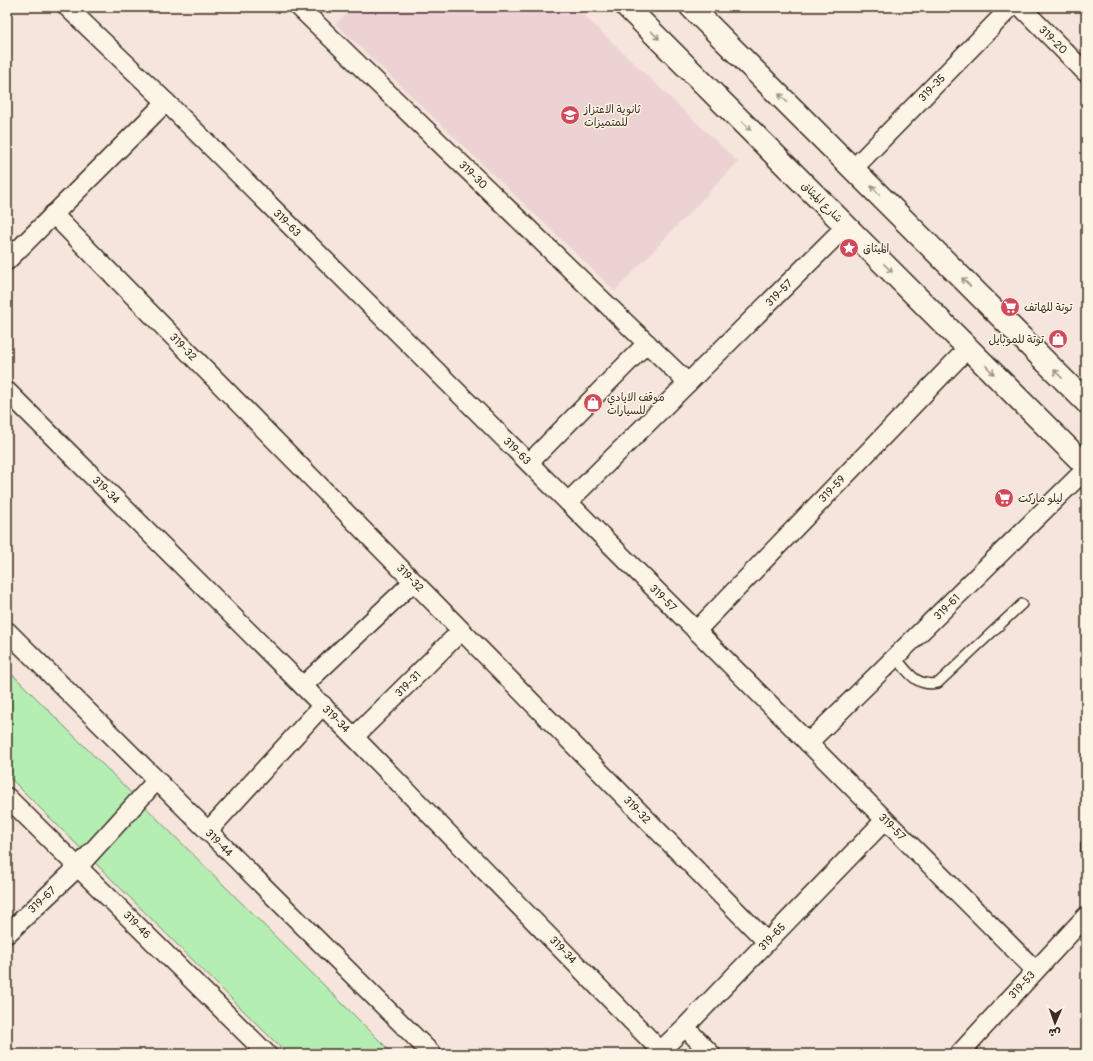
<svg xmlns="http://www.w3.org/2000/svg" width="1093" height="1061" font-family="Pangolin,'Playpen Sans Arabic',sans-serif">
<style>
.built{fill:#edd2d4}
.green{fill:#b4eeb2;stroke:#788c68}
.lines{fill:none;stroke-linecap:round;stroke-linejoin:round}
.service-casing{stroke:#3b2a1e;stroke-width:12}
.minor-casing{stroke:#3b2a1e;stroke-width:21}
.tertiary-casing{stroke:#3b2a1e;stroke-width:25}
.service{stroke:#fcf5e5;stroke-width:9}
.minor{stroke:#fcf5e5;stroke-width:18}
.tertiary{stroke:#fcf5e5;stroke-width:22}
.oneway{stroke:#9c9082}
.labels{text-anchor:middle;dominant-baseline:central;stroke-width:3;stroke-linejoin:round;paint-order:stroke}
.street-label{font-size:11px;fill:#3b2a1e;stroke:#fcf5e5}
.poi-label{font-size:11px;fill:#3b2a1e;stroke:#fcf5e5;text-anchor:start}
</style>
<rect width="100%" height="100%" fill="#f5e5dd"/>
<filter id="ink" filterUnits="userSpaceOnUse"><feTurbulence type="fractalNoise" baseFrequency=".025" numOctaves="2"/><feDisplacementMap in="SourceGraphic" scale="8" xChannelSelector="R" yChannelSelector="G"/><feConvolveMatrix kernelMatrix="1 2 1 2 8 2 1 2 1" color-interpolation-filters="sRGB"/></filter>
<g filter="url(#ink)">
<!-- built -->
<path class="built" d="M353,7H575L738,162L615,291L336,24Z"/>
<!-- green -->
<path class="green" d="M7,669L393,1054H287L7,775Z"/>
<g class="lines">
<defs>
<g id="service">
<path d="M896,658C909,673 916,687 938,683L1022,604"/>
<path d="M1086,844V854"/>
</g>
<g id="minor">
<path d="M67,7L166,102"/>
<path d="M299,7L688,383"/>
<path d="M1021,7L1086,73"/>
<path d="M853,169L1011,7"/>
<path d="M53,214L767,942"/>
<path d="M846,226L568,502L1035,970"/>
<path d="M7,261L166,102L568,502"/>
<path d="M7,391L354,737L661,1051"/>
<path d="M529,463L647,343"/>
<path d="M7,631L432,1054"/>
<path d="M696,631L968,348"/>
<path d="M303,686L413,582"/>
<path d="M354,737L461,631"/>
<path d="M808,743L1086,469"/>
<path d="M7,797L267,1054"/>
<path d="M208,831L323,705"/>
<path d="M7,934L78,867L157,780"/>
<path d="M685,1027L711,1054"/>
<path d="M657,1054L685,1027L885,820"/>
<path d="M959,1054L1086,916"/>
</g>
<g id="tertiary">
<path d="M627,7L1086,466"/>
<path d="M691,7L1086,402"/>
</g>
</defs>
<!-- service casing -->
<use href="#service" class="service-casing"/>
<!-- minor casing -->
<use href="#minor" class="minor-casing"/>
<!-- tertiary casing -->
<use href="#tertiary" class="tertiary-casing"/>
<!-- service -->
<use href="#service" class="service"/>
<!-- minor -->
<use href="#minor" class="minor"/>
<!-- tertiary -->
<use href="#tertiary" class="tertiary"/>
</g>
<!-- one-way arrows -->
<defs><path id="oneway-shaft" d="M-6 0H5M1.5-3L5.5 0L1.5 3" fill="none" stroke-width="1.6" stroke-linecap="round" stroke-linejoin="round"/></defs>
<g class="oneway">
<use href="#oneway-shaft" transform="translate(655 35) rotate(45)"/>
<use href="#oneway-shaft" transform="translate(783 98) rotate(-135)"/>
<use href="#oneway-shaft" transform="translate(747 126) rotate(45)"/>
<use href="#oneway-shaft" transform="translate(875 190) rotate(-135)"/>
<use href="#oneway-shaft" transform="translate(888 268) rotate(45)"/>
<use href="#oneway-shaft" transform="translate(966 282) rotate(-135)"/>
<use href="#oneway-shaft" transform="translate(990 370) rotate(45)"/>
<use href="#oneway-shaft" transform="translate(1058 374) rotate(-135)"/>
</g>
</g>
<!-- icons -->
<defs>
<symbol id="school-disc" viewBox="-11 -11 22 22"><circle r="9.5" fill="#d1495b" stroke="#fcf5e5"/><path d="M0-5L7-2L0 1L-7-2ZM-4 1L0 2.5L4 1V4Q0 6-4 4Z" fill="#fff"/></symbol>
<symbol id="sight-disc" viewBox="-11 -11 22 22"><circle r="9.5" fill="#d1495b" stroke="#fcf5e5"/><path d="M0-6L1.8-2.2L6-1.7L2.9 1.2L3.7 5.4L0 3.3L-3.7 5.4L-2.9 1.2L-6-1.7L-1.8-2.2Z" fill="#fff"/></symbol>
<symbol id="supermarket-disc" viewBox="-11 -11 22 22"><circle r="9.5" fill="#d1495b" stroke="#fcf5e5"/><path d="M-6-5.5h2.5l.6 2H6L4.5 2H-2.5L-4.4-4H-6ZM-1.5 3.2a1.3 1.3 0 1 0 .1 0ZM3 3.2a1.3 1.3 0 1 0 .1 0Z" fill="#fff"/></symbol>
<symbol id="shop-disc" viewBox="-11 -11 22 22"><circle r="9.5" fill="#d1495b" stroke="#fcf5e5"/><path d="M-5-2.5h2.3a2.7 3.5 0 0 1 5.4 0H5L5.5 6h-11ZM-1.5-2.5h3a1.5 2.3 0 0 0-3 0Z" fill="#fff"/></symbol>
</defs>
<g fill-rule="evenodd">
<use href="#school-disc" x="559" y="104" width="22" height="22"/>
<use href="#sight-disc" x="838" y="237" width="22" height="22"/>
<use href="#supermarket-disc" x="999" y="296" width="22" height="22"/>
<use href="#shop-disc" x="1047" y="328" width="22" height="22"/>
<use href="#shop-disc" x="582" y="392" width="22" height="22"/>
<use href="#supermarket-disc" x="993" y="487" width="22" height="22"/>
</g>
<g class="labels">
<!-- street labels -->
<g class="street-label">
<text transform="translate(1053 40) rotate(45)">319-20</text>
<text transform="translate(932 88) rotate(-46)">319-35</text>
<text transform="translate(473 175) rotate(44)">319-30</text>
<text transform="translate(822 202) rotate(45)">شارع الميثاق</text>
<text transform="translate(287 223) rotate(45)">319-63</text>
<text transform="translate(779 293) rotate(-45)">319-57</text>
<text transform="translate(183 347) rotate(46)">319-32</text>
<text transform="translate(517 451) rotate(45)">319-63</text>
<text transform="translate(832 489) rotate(-46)">319-59</text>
<text transform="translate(106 490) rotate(45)">319-34</text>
<text transform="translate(410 578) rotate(46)">319-32</text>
<text transform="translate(663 598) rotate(45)">319-57</text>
<text transform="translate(947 607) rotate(-45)">319-61</text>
<text transform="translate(408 684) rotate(-45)">319-31</text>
<text transform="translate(336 719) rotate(45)">319-34</text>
<text transform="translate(637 810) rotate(46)">319-32</text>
<text transform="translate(892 827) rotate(45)">319-57</text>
<text transform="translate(219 843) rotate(45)">319-44</text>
<text transform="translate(42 900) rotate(-43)">319-67</text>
<text transform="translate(137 925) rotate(45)">319-46</text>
<text transform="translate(772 937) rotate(-46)">319-65</text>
<text transform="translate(563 950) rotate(46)">319-34</text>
<text transform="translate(1022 985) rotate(-47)">319-53</text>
</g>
<!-- poi labels -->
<g class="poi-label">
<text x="584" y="109">ثانوية الاعتزاز<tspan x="584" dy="13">للمتميزات</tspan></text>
<text x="863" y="248">الميثاق</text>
<text x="1024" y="307">توتة للهاتف</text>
<text x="1044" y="339" text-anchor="end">توتة للموبايل</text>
<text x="607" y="397">موقف الايادي<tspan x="607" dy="13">للسيارات</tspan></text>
<text x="1018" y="498">ليلو ماركت</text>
</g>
</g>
<!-- margin -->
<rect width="1093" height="1061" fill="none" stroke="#fcf5e5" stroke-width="24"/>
<rect x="12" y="12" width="1069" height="1037" fill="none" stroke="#3b2a1e" stroke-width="1.5" filter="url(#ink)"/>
<!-- north arrow -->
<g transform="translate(1055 1023) rotate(182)" stroke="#fcf5e5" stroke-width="3" paint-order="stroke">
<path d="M0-3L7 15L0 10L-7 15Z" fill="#3b2a1e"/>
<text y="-6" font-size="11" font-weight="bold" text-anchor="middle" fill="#3b2a1e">ش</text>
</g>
</svg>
